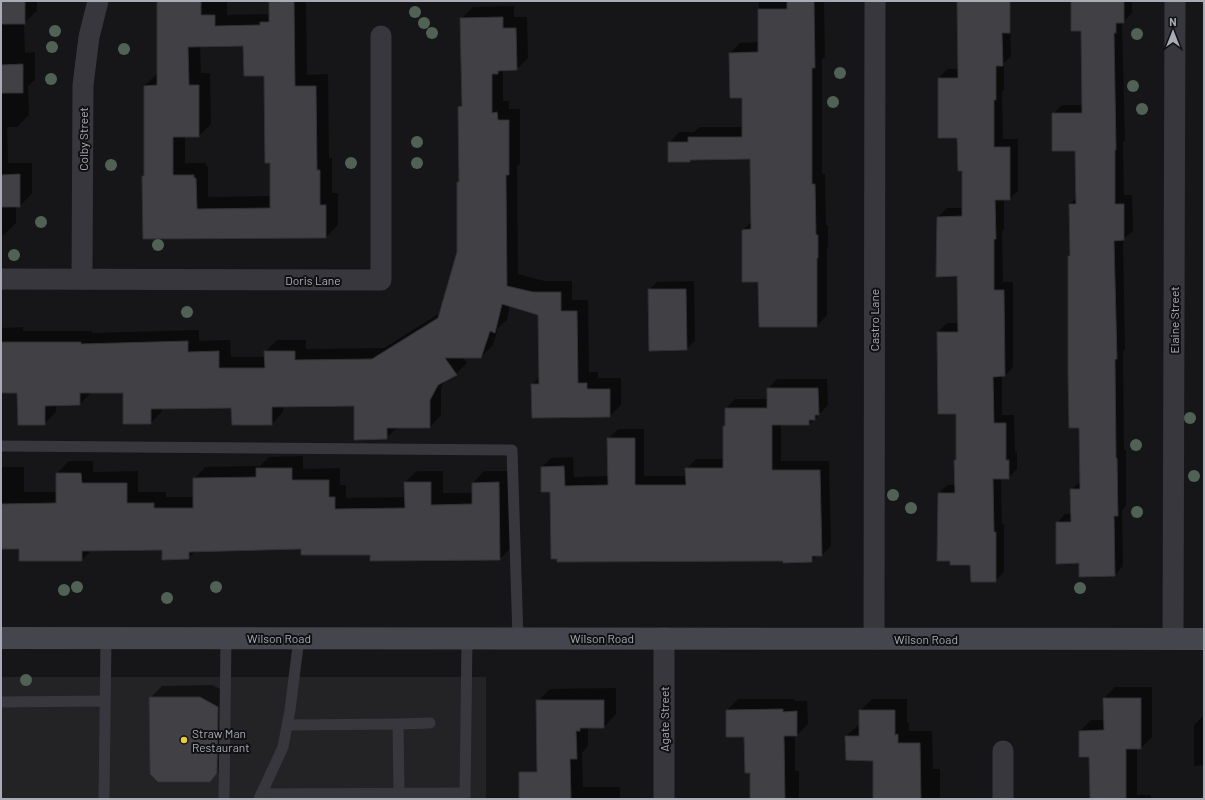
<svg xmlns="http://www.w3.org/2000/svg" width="1205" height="800" font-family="Barlow,sans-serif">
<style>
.built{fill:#232225}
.shadow{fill:#0007;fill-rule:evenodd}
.building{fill:#414045;stroke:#313034;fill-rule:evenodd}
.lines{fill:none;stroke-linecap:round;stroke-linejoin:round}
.lane{stroke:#37373d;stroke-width:11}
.street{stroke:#37373d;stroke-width:21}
.secondary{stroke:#45464d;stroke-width:22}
.tree{fill:#506256}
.poi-dot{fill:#eacd3c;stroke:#111113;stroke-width:1.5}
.labels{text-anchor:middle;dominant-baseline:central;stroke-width:4;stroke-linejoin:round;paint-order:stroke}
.street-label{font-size:12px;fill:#a9abb7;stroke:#111113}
.poi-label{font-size:12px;fill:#a9abb7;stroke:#111113;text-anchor:start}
</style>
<rect width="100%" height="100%" fill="#161618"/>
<!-- built -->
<rect class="built" x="1" y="677" width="485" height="122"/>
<!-- shadow -->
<g class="shadow">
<path d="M1,1H37V11L24,23L25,53L35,52V80L28,86L29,115L17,127H7L8,163H32V193L20,206H16V223L4,235H1Z"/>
<path d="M158,1H227V15L270,14V7L276,1H306L307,75L328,74L329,158H332V193H338V225L326,237L144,238L143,176L145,174L144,86L157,74H158ZM244,45L265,75L271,162V196L208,197V166H206V163H185V136H199L211,124L210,73H201L200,46Z"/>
<path d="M759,1H824L825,57L822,59V174H825L826,225H828V246L827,248V315L817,326L759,281L743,230L752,221L751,158L692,159L690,161L669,143L679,132H694L700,127H743V97L730,53L740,43L759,42Z"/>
<path d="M958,1H1004V9H1010L1011,56L1004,63V90L1002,92L1003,139H1018V191L1009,199H1004V230L1002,231L1003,282H1013V367L1005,376H1002V415H1014L1015,452H1017V469L1008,478H1001L1002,524H1004V572L995,581L971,564L939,493L947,485H955V461L957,458V413L938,332L947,323H959L958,275L938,217L947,208H963V170L958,137L939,78L947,69H959Z"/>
<path d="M1072,1H1132V13L1124,21L1122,25L1125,140L1123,142L1124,195H1132L1133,231L1123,239L1125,349L1123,351L1124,450H1126V506L1122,510L1123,566L1115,575L1080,562L1057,523L1065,514H1071V490L1081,481L1080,427L1069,372V256L1071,253L1070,204L1077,198L1076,150L1053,114L1062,105H1083L1082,30Z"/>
<path d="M514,6V17H527L528,58L517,69H503V101H509V109H520V163L517,167L518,274L545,281H572V300H588L589,372H598V378H621V405L610,416L532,384L540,377L539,314L510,305L507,320L498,328L493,345L481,357H463L467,363L456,374L445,380L441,388V415L430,427H398L386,438L355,404L283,405V412L272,424L232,407L162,408V411L151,423L124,392L91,393L80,404L56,405V412L44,424L18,392H1V328L23,327V331H92V333L199,330V341L230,340L231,357H265V352L277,340H306V349L384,348L440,313L458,253V183L460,180L459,107L463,104L461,19L473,7Z"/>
<path d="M694,281L695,341L686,349L649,290L657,282Z"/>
<path d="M777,379H827L828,405L815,419L809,424H781V461H829L831,546L822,555H817L811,561L784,560L551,491L542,467L551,458L573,457L574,477L609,476L608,439L618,429H644V476H686V469L696,459H724V426L726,424V408L735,399H768V389Z"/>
<path d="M303,456V469L340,468V485H346V498L406,497L405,482L417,471H443V493H473V483L484,471H511L512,547L500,559L371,554L302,548L196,551L188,558L163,549L92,550L82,560L20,548H1V467H24V492H57V473L69,461H93V472L138,471V492H166V497H194V479L205,467L260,466L269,457Z"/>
<path d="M212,685L230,694L222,769L209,781L150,698L162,686Z"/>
<path d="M1115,687H1152V737L1141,748H1137V795H1151V799H1091L1090,756L1080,731L1091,720H1105L1104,698Z"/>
<path d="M616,688V714L604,727H588V746L582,753L583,787H620V799H536L535,772L538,770V701L550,689Z"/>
<path d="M738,699H794V701H807L808,724L797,735H795V771H799V799H751V772L745,736L727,710Z"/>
<path d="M872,699H907V723H909V731H932L933,769H940V799H874V760L847,759L846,736L860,724V711Z"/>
<path d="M1204,715V765L1194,766V725Z"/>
</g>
<!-- building -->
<g class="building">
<rect x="1" y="1" width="24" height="23"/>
<path d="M157,1H201V15H215V26L260,25V22H269V2L294,1L295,86H316L317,170H320V205H326V238L143,239L142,176H144V86L157,85ZM243,46L244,76H264L265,163H270V208L197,209L196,178H194V175H173V137H199V85H189L188,47Z"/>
<path d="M787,1H814L815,68H812V184H815L816,235H818V258H817V327H759L758,282H742V230L751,229L750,159L690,160V162H668V142H688V137H742V98H730L729,53L758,52V9H787Z"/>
<path d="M957,1H1010V33H1002L1003,66H996V100H994V147H1010V200H995L996,239H994V290H1004L1005,376L993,377L994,423H1006V460H1009V479H993L994,532H996V582H971L970,565H950V561H937L938,493H955L954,460H956V414H938L937,332H958L957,276L936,277L937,217L962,216V171H958L957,138H938V78H958Z"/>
<path d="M1071,1H1124V23H1116V33H1114L1116,150H1115V204H1124V240L1114,241L1117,359H1115L1116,458H1117L1118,516H1114L1115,576L1079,577V563L1056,564V522H1071L1070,489H1080L1079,428H1069L1068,372V256H1070L1069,204H1076L1075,151H1052V113H1082L1081,31H1071Z"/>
<path d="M503,17V28H516L517,70L498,71V74H492V113L497,112L498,120H509V175H506L507,286L533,292H561V311H577L578,383H587V389H610V417L532,418L531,384H539L538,315L502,304L495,333L490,331L481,358H445L457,375L438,385L430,400V428H387V439L354,440V406L272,407V425H232L231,408L151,409V424H123V393H80V405L45,406V425H18L17,393H1V342H81V344L188,341V352L219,351V368H265L264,351H295V360L372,359L438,318L457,252V182H459L458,107L462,106L460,18Z"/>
<path d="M23,64V93H1V65Z"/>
<path d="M20,174V207H1V175Z"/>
<path d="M648,289H686L687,350L649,351Z"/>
<path d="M767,388H818L819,415H815V420H809V425H772V470H820L822,556H812V562L783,563V561L557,562V559H551L550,492H541V467L564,466L565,486L608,485L607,438H635V485H686L685,468H723V426H725V408H767Z"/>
<path d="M256,468H292V480H329V497H335V509L405,508L404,482H431V505L472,504V483L499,482L500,560L370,561V555H301V549L189,552V559L162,560V550L82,551V561H19V549H1V504L56,503V473H81L82,483H127V503H154V508H193V478L256,477Z"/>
<path d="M149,697H200L218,707L217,773L210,782H158L150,774Z"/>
<path d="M1103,698H1141V749H1126V799H1090L1089,757H1079V731L1104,730Z"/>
<path d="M536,700H604V728H580V731H576L577,759H570L571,799H519V772H537Z"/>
<path d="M783,709V712L797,711V736H784L785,799H750V773H745L744,737H726V710Z"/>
<path d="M859,710H895V735L898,734V743H920L921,799H873V761L846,760L845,736H859Z"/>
</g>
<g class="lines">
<!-- lane -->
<g class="lane">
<path d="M1,446L512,450L518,638"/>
<path d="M1,702L104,701"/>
<path d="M398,724L430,723"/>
<path d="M288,725L398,724L399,794"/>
<path d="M261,794L465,793"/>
<path d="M104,799L106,638"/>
<path d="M224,799L226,638"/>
<path d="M259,799L283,747L290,710L299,638"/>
<path d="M465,799L467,638"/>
</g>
<!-- street -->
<g class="street">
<path d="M1,279L381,280V36"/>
<path d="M82,279L83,85L89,37L98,1"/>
<path d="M664,638V799"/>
<path d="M874,639L875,1"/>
<path d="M1173,639L1175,1"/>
<path d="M1003,751V799"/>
</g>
<!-- secondary -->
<path class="secondary" d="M1,638L1204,639"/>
</g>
<!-- trees -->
<g class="tree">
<circle cx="415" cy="12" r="6"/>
<circle cx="424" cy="23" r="6"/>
<circle cx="55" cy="31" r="6"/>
<circle cx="432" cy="33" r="6"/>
<circle cx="1137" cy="34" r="6"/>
<circle cx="52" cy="47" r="6"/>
<circle cx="124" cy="49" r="6"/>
<circle cx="840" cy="73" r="6"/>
<circle cx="51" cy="79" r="6"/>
<circle cx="1133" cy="86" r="6"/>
<circle cx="833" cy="102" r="6"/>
<circle cx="1142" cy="109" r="6"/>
<circle cx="417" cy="142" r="6"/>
<circle cx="351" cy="163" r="6"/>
<circle cx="417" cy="163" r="6"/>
<circle cx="111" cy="165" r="6"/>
<circle cx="41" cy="222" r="6"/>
<circle cx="158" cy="245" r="6"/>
<circle cx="14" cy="255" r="6"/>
<circle cx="187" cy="312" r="6"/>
<circle cx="1190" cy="418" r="6"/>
<circle cx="1136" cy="445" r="6"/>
<circle cx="1194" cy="476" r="6"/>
<circle cx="893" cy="495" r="6"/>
<circle cx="911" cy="508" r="6"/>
<circle cx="1137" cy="512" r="6"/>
<circle cx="77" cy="587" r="6"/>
<circle cx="216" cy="587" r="6"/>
<circle cx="1080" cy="588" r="6"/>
<circle cx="64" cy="590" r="6"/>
<circle cx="167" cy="598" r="6"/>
<circle cx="26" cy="680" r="6"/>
</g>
<!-- markers -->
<circle class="poi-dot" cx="184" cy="740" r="4"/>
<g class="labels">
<!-- street labels -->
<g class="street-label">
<text transform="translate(83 139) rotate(-90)">Colby Street</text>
<text x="313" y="280">Doris Lane</text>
<text transform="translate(874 320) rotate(-90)">Castro Lane</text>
<text transform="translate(1174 320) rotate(-90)">Elaine Street</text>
<text x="279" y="638">Wilson Road</text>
<text x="602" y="638">Wilson Road</text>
<text x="926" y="639">Wilson Road</text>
<text transform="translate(664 719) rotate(-90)">Agate Street</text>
</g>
<!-- poi labels -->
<g class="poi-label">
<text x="192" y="733">Straw Man<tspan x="192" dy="14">Restaurant</tspan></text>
</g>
</g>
<!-- border -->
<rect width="1205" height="800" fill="none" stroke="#a9abb7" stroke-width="4"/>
<!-- north arrow -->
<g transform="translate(1173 32)" stroke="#111113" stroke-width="3" paint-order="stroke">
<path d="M0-3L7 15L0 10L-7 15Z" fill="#a9abb7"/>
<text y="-6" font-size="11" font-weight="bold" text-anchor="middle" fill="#a9abb7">N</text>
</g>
</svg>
